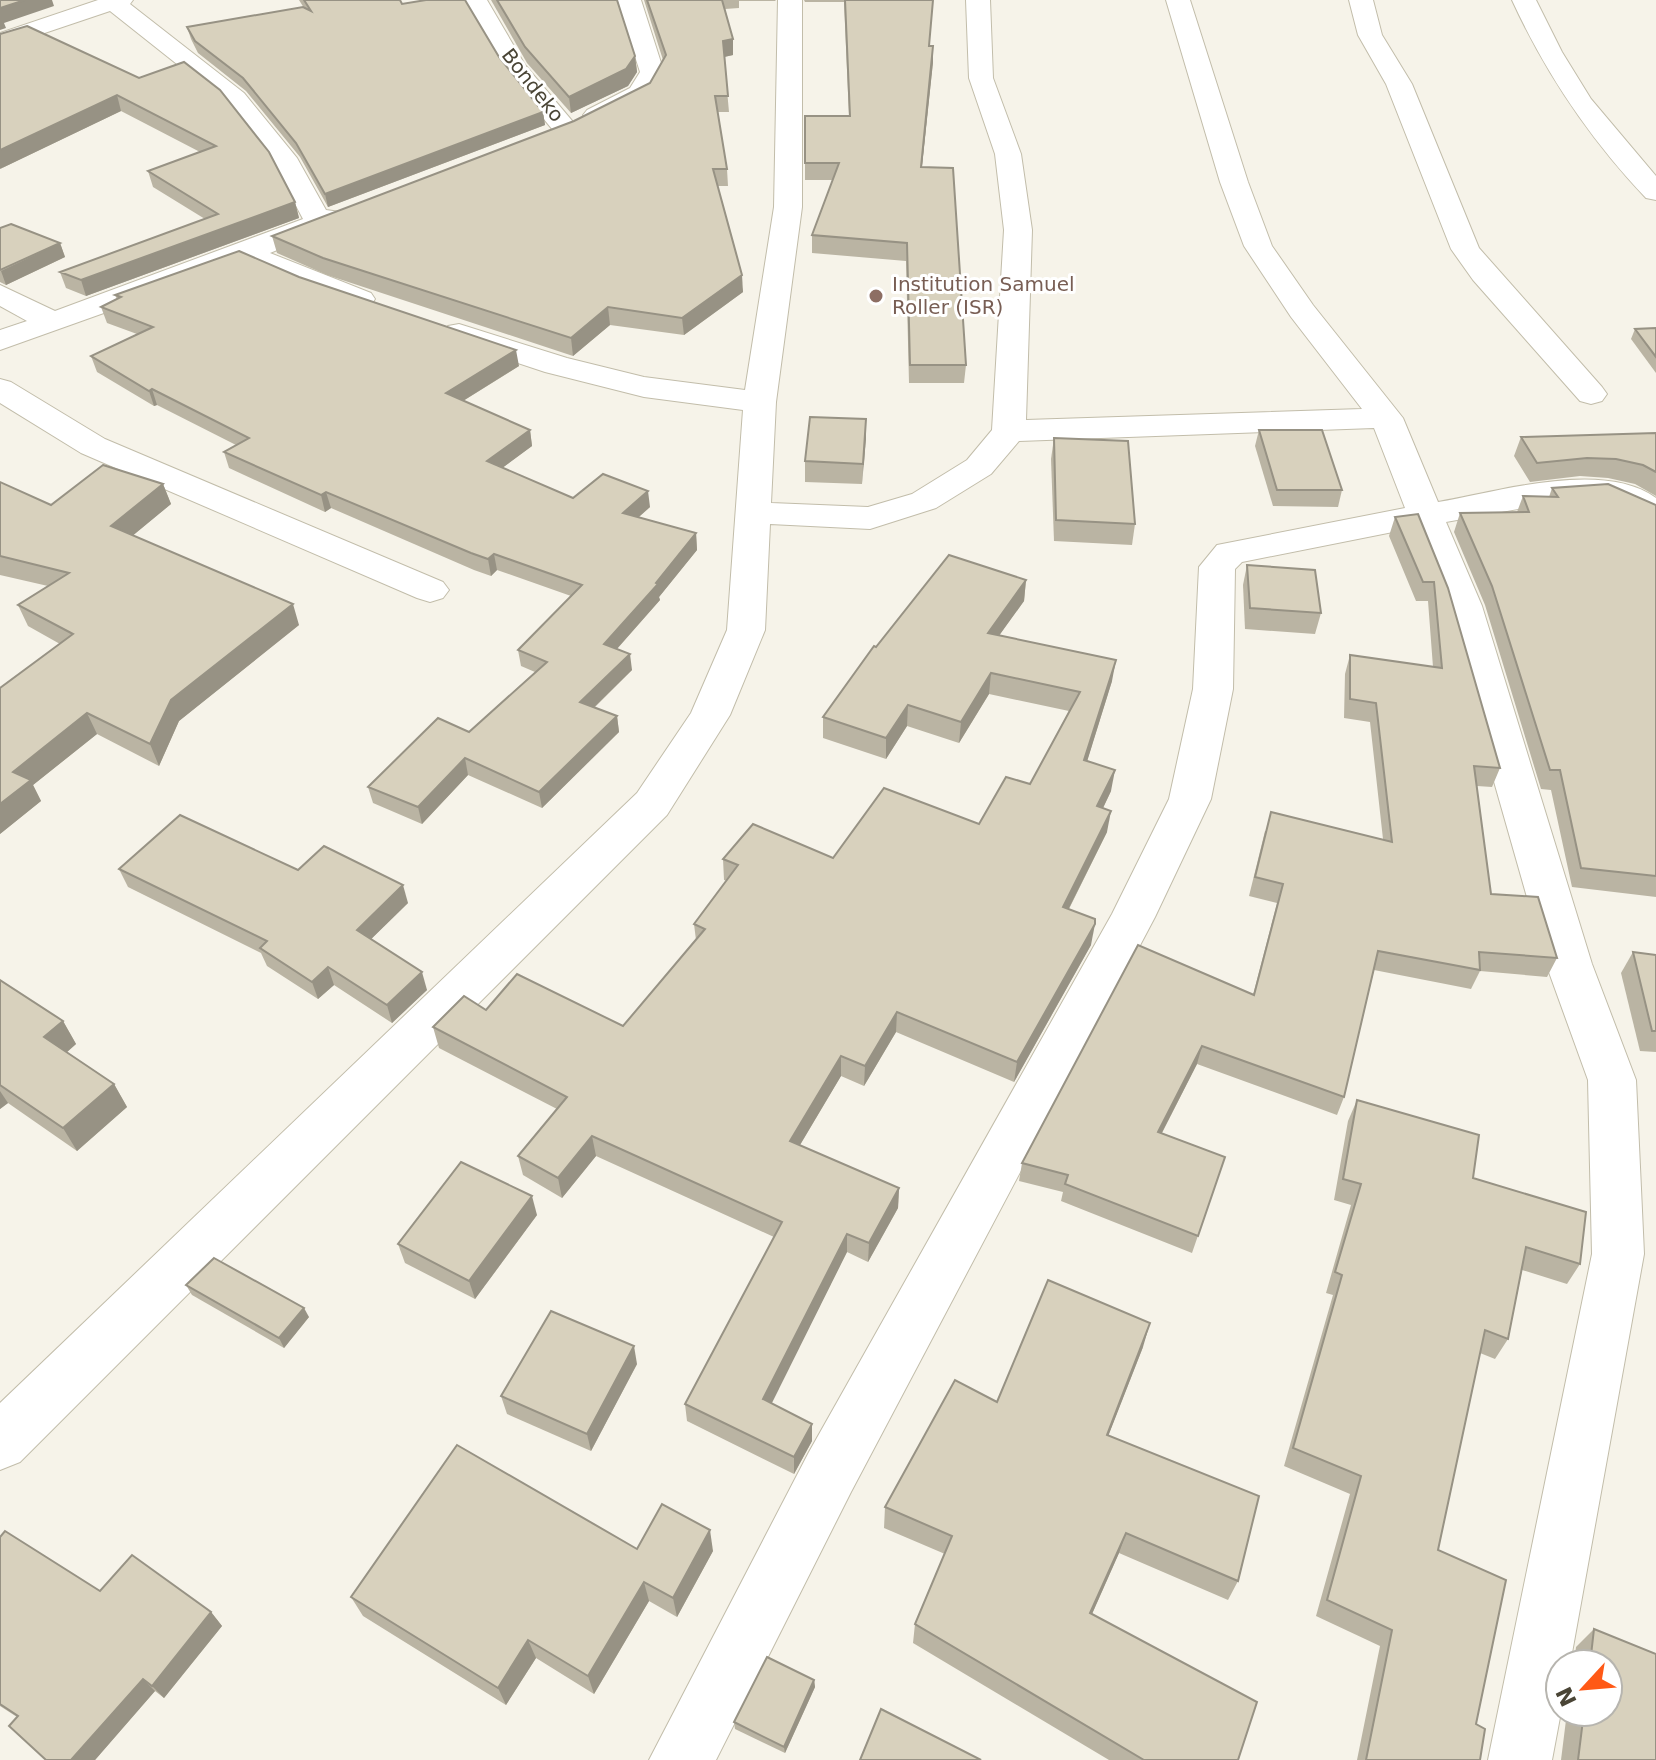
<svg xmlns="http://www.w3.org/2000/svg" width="1656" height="1760" font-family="'DejaVu Sans',sans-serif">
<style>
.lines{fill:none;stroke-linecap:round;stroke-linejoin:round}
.minor-casing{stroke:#c2bdaa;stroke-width:2}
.minor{fill:#fff;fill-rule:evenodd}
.wall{fill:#bab4a3}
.shaded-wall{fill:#979284}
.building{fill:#d8d1bd;stroke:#979284;stroke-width:2}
.education-dot{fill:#8d6e63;stroke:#fff;stroke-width:3}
.labels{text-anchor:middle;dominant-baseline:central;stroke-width:6;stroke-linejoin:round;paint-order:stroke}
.far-street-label{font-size:20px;fill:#4a4536;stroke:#fff}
.far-education-label{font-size:20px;fill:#785e54;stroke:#fff;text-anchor:start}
</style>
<rect width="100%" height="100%" fill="#f6f3e9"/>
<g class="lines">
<defs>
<g id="minor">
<path d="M98,0H133L130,4L244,93L297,158L326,210L340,212L344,218L340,224L270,253L371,293L375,299L371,305L360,308L349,305L244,263L0,350V330L27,321L0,306V285L55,311L303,219L275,166L226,103L110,11L0,48V33Z"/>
<path d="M463,0H487L525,65L579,129L575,135H557L506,73Z"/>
<path d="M617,0H641L664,72L649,98L596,123L587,120L583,115L587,110L630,88L640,72Z"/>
<path d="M778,0H802V207L776,402L771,503L868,507L912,494L967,460L992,430L1004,230L995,154L969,78L966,0H990L993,78L1021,154L1032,230L1026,420L1362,409L1291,317L1244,246L1220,182L1166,0H1190L1248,182L1272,246L1313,305L1403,418L1438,502C1498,492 1603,459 1656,498V525L1601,500L1546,504L1446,522L1482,606L1592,964L1636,1080L1644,1254L1570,1664H1560L1561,1712L1552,1760H1488L1592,1254L1588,1080L1546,964L1444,606L1413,528L1242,562L1235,569L1233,689L1211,799L1155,917L851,1492L716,1760H649L809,1452L1112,914L1169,799L1193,689L1199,567L1217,545L1405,508L1374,428L1019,441L991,474L936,508L870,529L770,524L765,630L730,715L667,815L20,1462L0,1470V1403L637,793L691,713L727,630L743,410L644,397L545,372L448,340L444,333L448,326L459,324L567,358L644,377L745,390L774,207Z"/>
<path d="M1349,0H1373L1382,35L1412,84L1479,248L1602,387L1607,394L1602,401L1591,404L1580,401L1473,280L1451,249L1386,84L1358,35Z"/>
<path d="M1512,0H1536L1562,52L1591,99L1656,176V200L1646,198C1590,139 1546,74 1512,0Z"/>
<path d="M0,379L11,382L105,439L443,582L449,590L443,598L430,602L417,598L81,453L0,403Z"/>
</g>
</defs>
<!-- minor casing -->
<use href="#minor" class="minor-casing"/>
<!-- minor -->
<use href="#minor" class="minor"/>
</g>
<!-- wall -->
<g class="wall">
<path d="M299,0H400L402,4L499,57L543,112L545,125L328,207L300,157L246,91L198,53L191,39L187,27L304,8Z"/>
<path d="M491,0H617L635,56L637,72L628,86L571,113L527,63Z"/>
<path d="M644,0H776L775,1H739V8L725,9L733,39V55L724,57L729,112H718L727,169L728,186H718L743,292L684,335L610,325L573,356L327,275L277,253L272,236L574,121L650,83L663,60Z"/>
<path d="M804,0H933L929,46H933V62L922,167L966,365L964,383H909L906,261L812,253V235L833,180H805V116H849L844,2H805Z"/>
<path d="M139,78L295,202L299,218L86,296L66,288L60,272L205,219L153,187L148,171L200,152L121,111L0,169Z"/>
<path d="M0,228L60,243L65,257L6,285L0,282Z"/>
<path d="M299,277L519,366L463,401L530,430L532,446L502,468L573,498L650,507L639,517L696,533L697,550L659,597L660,600L617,649L632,670L594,708L617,716L619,732L542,808L468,775L422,824L373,803L368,787L469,732L535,672L521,666L518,650L571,596L497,570L491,576L474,570L331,508L325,512L229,468L224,452L236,445L157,405L154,406L97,372L91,356L137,334L107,323L101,307L117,299L115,295Z"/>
<path d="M1656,328V373L1631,339L1635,329Z"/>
<path d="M866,419L862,484L805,482V461Z"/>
<path d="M1259,430L1342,490L1338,507L1273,506L1255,446Z"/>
<path d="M1656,433V496L1635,484L1608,478L1580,476L1530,482L1514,456L1521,437Z"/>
<path d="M1054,438L1135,524L1132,545L1054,541L1051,459Z"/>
<path d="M0,482L51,505L163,484L171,504L133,535L299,625L179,721L159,766L97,734L33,785L41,801L0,834L60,644L28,626L18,605L48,586L0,575Z"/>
<path d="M1552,488L1656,505V897L1572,887L1551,790L1541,789L1485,605L1454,532L1460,513L1517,512L1523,496L1549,497Z"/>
<path d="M1418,514L1500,768L1492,787L1477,786L1491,894L1557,958L1547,977L1480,971L1471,989L1374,970L1344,1097L1337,1115L1197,1064L1162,1133L1225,1157L1192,1253L1061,1201L1063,1192L1019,1181L1022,1163L1253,995L1277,903L1249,896L1265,831L1383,839L1370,722L1344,718L1345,674L1350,655L1433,667L1428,601H1416L1389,536L1395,517Z"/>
<path d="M1247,565L1321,613L1315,634L1245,629L1243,585Z"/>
<path d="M1026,580L1024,601L999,635L1112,681L1087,761L1111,791L1103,808L1107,832L1069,909L1091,945L1014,1082L896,1032L864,1086L841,1076L800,1145L899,1188L898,1208L868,1262L847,1252L771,1403L812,1424V1441L794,1474L687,1421L685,1404L774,1237L596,1156L562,1198L523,1175L518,1156L557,1109L439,1048L433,1027L486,1010L623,1026L696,940L694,924L727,881L724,880L723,859L833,858L979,824L1030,784L1069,711L989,694L959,743L907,726L886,759L823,738V717L876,647Z"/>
<path d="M119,869L298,870L408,903L371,939L427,990L392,1023L334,985L318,999L267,966L261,953L128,887Z"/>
<path d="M1633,952L1656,955V1052L1640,1051L1621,973Z"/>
<path d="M0,980L63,1021L76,1044L67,1052L114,1084L127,1107L77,1151L8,1103L0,1109Z"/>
<path d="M1357,1100L1473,1178L1580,1264L1567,1284L1522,1270L1508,1339L1495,1359L1480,1353L1438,1550L1476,1724L1480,1760H1357L1380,1646L1316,1616L1350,1494L1284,1466L1333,1295L1326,1293L1351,1205L1334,1200L1348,1121Z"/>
<path d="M537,1215L475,1299L405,1263L398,1244Z"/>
<path d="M186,1285L309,1317L284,1348L192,1295Z"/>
<path d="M1143,1347L1108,1436L1238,1581L1228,1600L1119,1553L1092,1614L1238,1760H1109L913,1643L915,1624L945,1554L884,1528L885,1507L997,1402Z"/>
<path d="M637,1364L591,1451L507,1414L501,1396Z"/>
<path d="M0,1537L100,1591L211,1612L222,1626L164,1698L155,1691L95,1760H46L17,1717L0,1706Z"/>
<path d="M637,1549L713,1551L677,1617L649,1601L594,1694L536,1658L506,1705L363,1616L351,1597Z"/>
<path d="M1594,1629L1656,1760H1561L1567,1712H1608V1664H1574L1576,1647Z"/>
<path d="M814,1680L815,1687L785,1753L735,1729L734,1722Z"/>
</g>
<!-- shaded-wall -->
<g class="shaded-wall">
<path d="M25,0H52L54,6L4,23L6,28L0,30V8Z"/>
<path d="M733,39V55L724,57L723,41Z"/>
<path d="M933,46V62L920,184L921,167Z"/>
<path d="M635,56L637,72L628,86L571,113L569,97Z"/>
<path d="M117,95L121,111L0,169V150Z"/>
<path d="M543,112L545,125L328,207L325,194Z"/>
<path d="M295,202L299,218L86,296L81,280Z"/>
<path d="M60,243L65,257L6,285L1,271Z"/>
<path d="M742,275L743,292L684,335L682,318Z"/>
<path d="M608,307L610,325L573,356L571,338Z"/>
<path d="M516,350L519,366L450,409L446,393Z"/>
<path d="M152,389L157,405L154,406L149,391Z"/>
<path d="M866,419V439L862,484L863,464Z"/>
<path d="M530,430L532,446L490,477L487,461Z"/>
<path d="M163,484L171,504L119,547L111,526Z"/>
<path d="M648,491L650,507L625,529L623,513Z"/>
<path d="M326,492L331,508L325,512L321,495Z"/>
<path d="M696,533L697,550L659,597L660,600L607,660L604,644Z"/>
<path d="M494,554L497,570L491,576L488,559Z"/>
<path d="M1026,580L1024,601L986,654L988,633Z"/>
<path d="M293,604L299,625L179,721L159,766L150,744L171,700Z"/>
<path d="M630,654L632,670L582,719L580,702Z"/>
<path d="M1116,660L1112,681L1081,781L1084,760Z"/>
<path d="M991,673L989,694L959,743L961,722Z"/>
<path d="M908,705L907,726L886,759V738Z"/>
<path d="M87,713L97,734L33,785L41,801L0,834V804L13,772Z"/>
<path d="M617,716L619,732L542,808L539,792Z"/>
<path d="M465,758L468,775L422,824L418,807Z"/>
<path d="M1115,770L1111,791L1094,827L1097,806Z"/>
<path d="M1111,811L1107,832L1059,928L1063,907Z"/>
<path d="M403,885L408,903L362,948L357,930Z"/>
<path d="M1095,924L1091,945L1014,1082L1017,1062Z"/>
<path d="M328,967L334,985L318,999L312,982Z"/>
<path d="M422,972L427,990L392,1023L387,1005Z"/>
<path d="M897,1012L896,1032L864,1086L865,1066Z"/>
<path d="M63,1021L76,1044L58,1060L44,1037Z"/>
<path d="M1202,1046L1197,1064L1153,1150L1158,1132Z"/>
<path d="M841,1056V1076L791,1160L790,1141Z"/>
<path d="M114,1084L127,1107L77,1151L63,1128Z"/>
<path d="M0,1091L8,1103L0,1109Z"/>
<path d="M592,1136L596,1156L562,1198L558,1178Z"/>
<path d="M899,1188L898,1208L868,1262L869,1243Z"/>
<path d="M532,1196L537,1215L475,1299L469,1281Z"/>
<path d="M847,1234V1252L765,1417L763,1399Z"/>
<path d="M304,1308L309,1317L284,1348L279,1338Z"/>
<path d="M1150,1323L1143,1347L1100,1457L1107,1435Z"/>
<path d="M634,1346L637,1364L591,1451L587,1434Z"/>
<path d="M812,1424V1441L794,1474V1457Z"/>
<path d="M710,1530L713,1551L677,1617L673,1598Z"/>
<path d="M1126,1533L1119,1553L1084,1632L1090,1613Z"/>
<path d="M644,1582L649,1601L594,1694L588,1676Z"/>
<path d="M211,1612L222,1626L164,1698L152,1686Z"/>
<path d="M528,1640L536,1658L506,1705L498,1688Z"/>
<path d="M143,1679L155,1691L95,1760H71Z"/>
<path d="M814,1680L815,1687L785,1753L784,1747Z"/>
</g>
<!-- building -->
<g class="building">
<path d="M0,0H25L0,8Z"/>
<path d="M304,0H400L402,4L426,0H465L499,57L543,112L325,194L296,143L243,78L195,41L187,27L303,7L311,11Z"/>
<path d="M497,0H617L635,56L626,69L569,97L525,47Z"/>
<path d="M647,0H722L733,39L723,41L728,96H715L727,169H713L742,275L682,318L608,307L571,338L323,258L272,236L574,121L650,83L666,55Z"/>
<path d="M845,0H933L929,46H933L921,167L953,168L966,365H910L907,243L812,235L839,163H805V116H850Z"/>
<path d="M27,26L139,78L184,62L220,90L269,152L295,202L81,280L60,272L218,214L148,171L216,146L117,95L0,150V34Z"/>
<path d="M11,224L60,243L0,270V228Z"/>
<path d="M239,251L299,277L516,350L446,393L530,430L487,461L573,498L603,474L648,491L623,513L696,533L656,583L658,584L604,644L630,654L580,702L617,716L539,792L465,758L418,807L368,787L438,718L469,732L547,662L518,650L582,585L494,554L488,559L471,553L326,492L321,495L224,452L249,438L152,389L149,391L91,356L153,327L101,307L121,297L115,295Z"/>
<path d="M1656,328V357L1635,329Z"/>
<path d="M810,417L866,419L863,464L805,461Z"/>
<path d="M1259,430H1322L1342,490H1277Z"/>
<path d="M1656,433V472L1643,465L1616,459L1587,458L1537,463L1521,437Z"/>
<path d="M1054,438L1128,441L1135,524L1056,520Z"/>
<path d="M103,465L163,484L111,526L293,604L171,700L150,744L87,713L13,772L31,780L0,804V688L73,634L18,605L69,573L0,556V482L51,505Z"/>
<path d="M1608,484L1656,505V876L1581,868L1560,770H1550L1492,586L1460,513L1529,512L1523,496L1558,497L1552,488Z"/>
<path d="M1418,514L1448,588L1500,768L1474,766L1491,894L1538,897L1557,958L1479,952L1480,970L1378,951L1344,1097L1202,1046L1158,1132L1225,1157L1198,1236L1065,1184L1068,1175L1022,1163L1138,945L1254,995L1283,884L1255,877L1271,812L1392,842L1376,703L1350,699V655L1442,668L1434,582H1423L1395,517Z"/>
<path d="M949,555L1026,580L988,633L1116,660L1084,760L1115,770L1097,806L1111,811L1063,907L1095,919V924L1017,1062L897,1012L865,1066L841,1056L790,1141L899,1188L869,1243L847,1234L763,1399L812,1424L794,1457L685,1404L782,1222L592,1136L558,1178L518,1156L567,1097L433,1027L464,996L486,1010L517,974L623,1026L705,929L694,924L738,865L723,859L753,824L833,858L884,788L979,824L1006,777L1030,784L1080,692L991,673L961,722L908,705L886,738L823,717L874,646L876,647Z"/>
<path d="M1247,565L1315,570L1321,613L1250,608Z"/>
<path d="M180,815L298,870L324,846L403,885L357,930L422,972L387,1005L328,967L312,982L260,948L267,941L119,869Z"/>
<path d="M1633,952L1656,955V1031H1652Z"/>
<path d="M0,980L63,1021L44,1037L114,1084L63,1128L0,1085Z"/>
<path d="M1357,1100L1479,1135L1473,1178L1586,1212L1580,1264L1526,1247L1508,1339L1485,1330L1438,1550L1506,1580L1476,1724L1485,1729L1480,1760H1366L1392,1630L1327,1600L1361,1476L1293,1448L1342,1275L1335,1272L1361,1184L1343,1179Z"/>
<path d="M461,1162L532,1196L469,1281L398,1244Z"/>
<path d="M214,1258L304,1308L279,1338L186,1285Z"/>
<path d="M1048,1280L1150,1323L1107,1435L1259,1496L1238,1581L1126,1533L1090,1613L1257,1702L1238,1760H1144L915,1624L952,1536L885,1507L955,1380L997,1402Z"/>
<path d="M551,1311L634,1346L587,1434L501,1396Z"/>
<path d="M457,1445L637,1549L662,1504L710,1530L673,1598L644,1582L588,1676L528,1640L498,1688L351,1597Z"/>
<path d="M5,1531L100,1591L132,1555L211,1612L152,1686L143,1679L71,1760H46L9,1726L18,1716L0,1704V1537Z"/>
<path d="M1594,1629L1656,1654V1760H1578L1584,1712H1608V1664H1590Z"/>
<path d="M767,1657L814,1680L784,1747L734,1722Z"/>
<path d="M881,1709L981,1760H860Z"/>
</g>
<!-- markers -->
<circle class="education-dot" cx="876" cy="296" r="8"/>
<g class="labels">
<!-- far-street labels -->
<g class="far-street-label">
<text transform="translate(533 85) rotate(52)">Bondeko</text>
</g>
<!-- far-education labels -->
<g class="far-education-label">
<text x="892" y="284">Institution Samuel<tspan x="892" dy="23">Roller (ISR)</tspan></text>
</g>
</g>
<!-- north arrow -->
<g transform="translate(1584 1688) rotate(244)"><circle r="38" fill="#ffffff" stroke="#b7b5af" stroke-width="2"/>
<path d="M0-6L14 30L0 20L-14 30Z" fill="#ff5916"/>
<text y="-12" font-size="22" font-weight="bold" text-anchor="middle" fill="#4a4536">N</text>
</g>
</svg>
